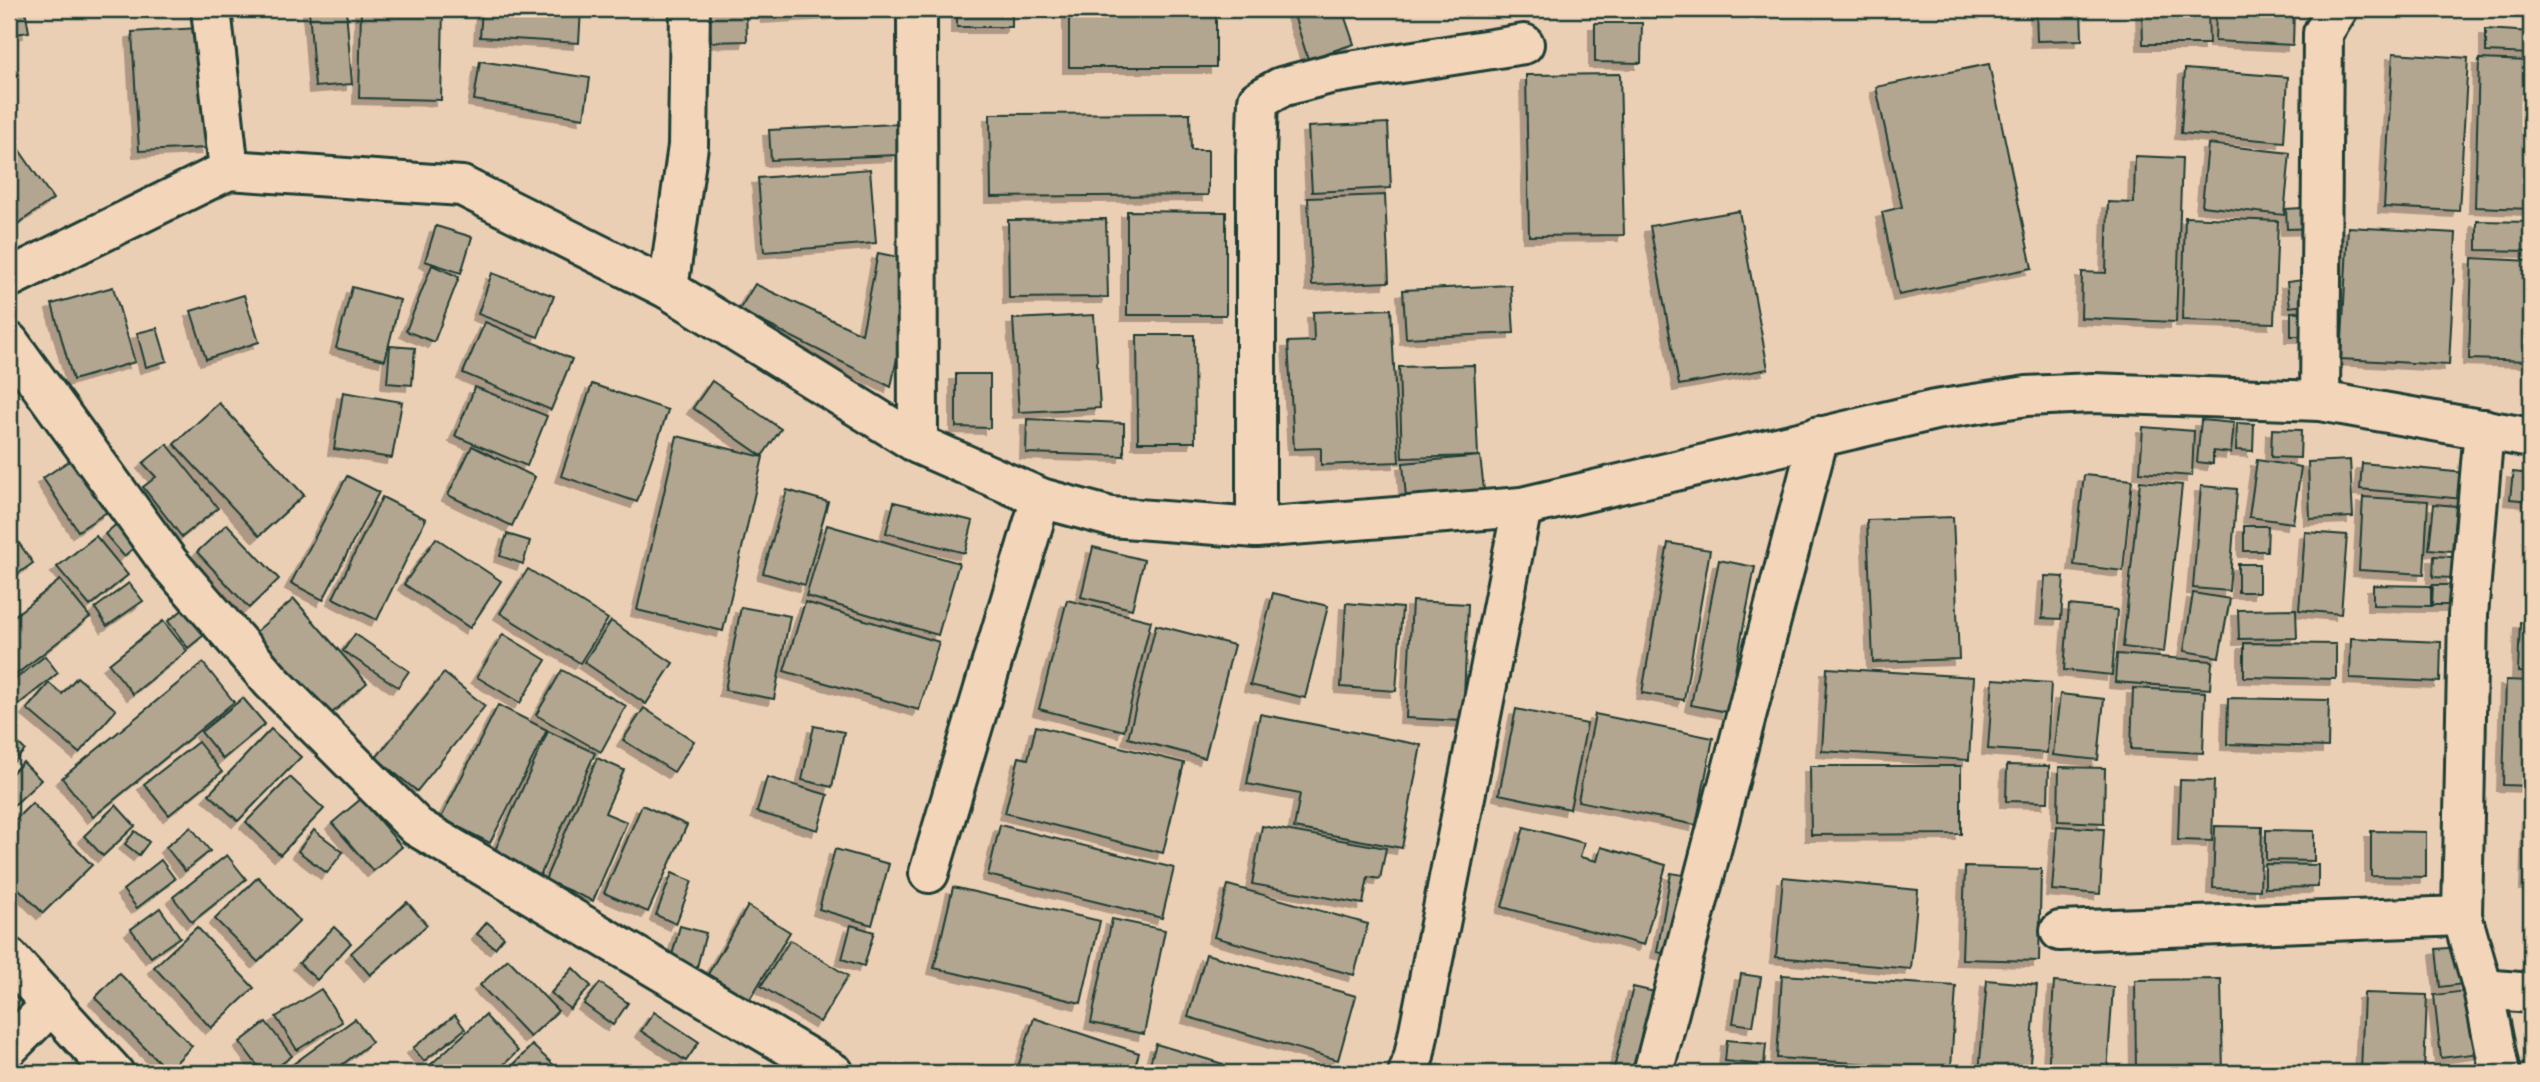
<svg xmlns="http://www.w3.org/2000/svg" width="2540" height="1082" font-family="Itim,sans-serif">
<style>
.building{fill:#b2a690;stroke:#1f3d34;stroke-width:2;filter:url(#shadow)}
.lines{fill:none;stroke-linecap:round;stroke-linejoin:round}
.minor-casing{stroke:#1f3d34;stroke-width:44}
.minor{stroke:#f3d5b9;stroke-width:38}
</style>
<defs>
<filter id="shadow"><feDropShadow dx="-6" dy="6" stdDeviation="0" flood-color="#0004"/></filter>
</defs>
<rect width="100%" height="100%" fill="#ebcfb4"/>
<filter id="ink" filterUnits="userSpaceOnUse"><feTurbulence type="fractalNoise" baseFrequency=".0143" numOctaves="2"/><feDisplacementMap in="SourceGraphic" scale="14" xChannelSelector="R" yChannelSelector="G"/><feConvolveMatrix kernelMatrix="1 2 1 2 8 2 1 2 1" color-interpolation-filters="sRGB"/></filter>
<g filter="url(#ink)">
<!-- building -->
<g class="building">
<path d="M9,9H25L29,32L9,35Z"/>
<path d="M309,9H346L352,84L315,87Z"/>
<path d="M361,9H443L441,100L359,98Z"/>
<path d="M482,9H581L579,43L480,37Z"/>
<path d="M709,9H746L747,41L711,42Z"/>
<path d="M766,9H908L767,17Z"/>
<rect x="957" y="9" width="55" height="18"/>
<rect x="1069" y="9" width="147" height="58"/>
<path d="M1292,9H1342L1354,44L1308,59Z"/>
<path d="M2036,9H2081L2082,40L2037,41Z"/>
<path d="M2142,9H2208L2209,44H2143Z"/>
<path d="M2216,9H2294L2293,45L2215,41Z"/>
<path d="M1595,23H1642L1641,63L1595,62Z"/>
<path d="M199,28L207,148L139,151L132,32Z"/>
<path d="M2486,29L2531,32V54L2486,52Z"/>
<path d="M2393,53L2468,58L2459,211L2384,207Z"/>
<path d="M2479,59L2531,61V209L2475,207Z"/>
<path d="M480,61L590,78L584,118L474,100Z"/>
<path d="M1989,64L2032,268L1899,295L1882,212L1902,207L1876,87Z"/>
<path d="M2185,69L2288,77L2284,142L2181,133Z"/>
<path d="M1620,74L1624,235L1529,236L1526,75Z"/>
<path d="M1190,113L1191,150H1208V195L991,197L990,114Z"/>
<path d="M1388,123L1391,188L1312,192L1308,127Z"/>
<path d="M896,124L898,155L771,160L769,130Z"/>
<path d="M9,135L53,199L9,230Z"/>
<path d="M2208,144L2290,153L2284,215L2202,206Z"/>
<path d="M2135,156L2182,158L2176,322L2081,318L2082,272L2106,273L2108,202L2134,203Z"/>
<path d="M870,169L876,243L764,252L758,178Z"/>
<path d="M1385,195L1389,282L1312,285L1308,198Z"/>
<path d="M2317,207V228L2287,229L2286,209Z"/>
<path d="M1127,211L1226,212V315H1127Z"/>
<path d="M1739,211L1768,369L1679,385L1650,226Z"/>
<path d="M2185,217L2278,221L2274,323L2182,320Z"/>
<path d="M1106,219L1108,297L1009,298L1008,220Z"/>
<path d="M2477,221L2531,222V251L2477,250Z"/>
<path d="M436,226L472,237L461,273L425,261Z"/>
<path d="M2348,227L2456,233L2449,365L2341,359Z"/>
<path d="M878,253L917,261L891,387L739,310L755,284L862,334Z"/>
<path d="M2472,258L2531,261L2530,361L2469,359Z"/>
<path d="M432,265L459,277L434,342L406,331Z"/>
<path d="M492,273L554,296L538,337L478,314Z"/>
<path d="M2310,279L2313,304L2290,307L2287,282Z"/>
<path d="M1511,285L1514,333L1406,338L1403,290Z"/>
<path d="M113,287L135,362L73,380L52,304Z"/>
<path d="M352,287L400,300L385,360L336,348Z"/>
<path d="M244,295L259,342L206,359L191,311Z"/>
<path d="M1391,309L1399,462L1321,465V448L1294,449L1288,342L1314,341L1313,312Z"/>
<path d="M2316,311L2317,336H2291V312Z"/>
<path d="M1094,315L1100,408L1019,412L1013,319Z"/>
<path d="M485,322L572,359L551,410L463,373Z"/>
<path d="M157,328L167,361L146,367L137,333Z"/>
<path d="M1137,335H1194L1195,442H1138Z"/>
<path d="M390,346L415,348L412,385L387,383Z"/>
<path d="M1474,365L1478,456L1402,458L1399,367Z"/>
<path d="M956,374H990V428L956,427Z"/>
<path d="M712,381L781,429L762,456L693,408Z"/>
<path d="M592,384L668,410L637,502L561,476Z"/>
<path d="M475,387L547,416L527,466L455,436Z"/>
<path d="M343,392L402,402L392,458L334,449Z"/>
<path d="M219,403L304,495L259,536L174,444Z"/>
<path d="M1027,419L1124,423V456L1026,453Z"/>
<path d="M2201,420L2234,423L2231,453L2213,451V464L2197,462Z"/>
<path d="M2237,423L2254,424L2253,451L2236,450Z"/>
<path d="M2143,427L2194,431L2192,476L2140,472Z"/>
<path d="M2272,429L2301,430L2300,458L2271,457Z"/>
<path d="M677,436L763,457L723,631L637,610Z"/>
<path d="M167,444L218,508L182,537L143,487L156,477L143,463Z"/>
<path d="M472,446L535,477L512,526L448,495Z"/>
<path d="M1480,456L1484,490L1406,498L1403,463Z"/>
<path d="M72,459L107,512L78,531L43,478Z"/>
<path d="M2257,460L2301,467L2293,523L2249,517Z"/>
<path d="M2350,460L2353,517L2310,519L2308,462Z"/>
<path d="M2362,463L2465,473L2463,499L2360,489Z"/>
<path d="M2513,472L2531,474V501L2510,499Z"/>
<path d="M2084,475L2132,480L2123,571L2074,565Z"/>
<path d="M347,476L379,492L323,600L291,583Z"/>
<path d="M2140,481L2182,485L2164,652L2123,647Z"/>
<path d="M2201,486L2237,489L2229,591L2193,588Z"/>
<path d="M787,490L828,502L805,585L763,573Z"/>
<path d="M382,497L426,519L377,620L333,598Z"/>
<path d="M2363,497L2428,501L2424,574L2359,570Z"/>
<path d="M894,502L973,521L965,553L886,533Z"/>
<path d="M2434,504L2456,506L2452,551L2429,549Z"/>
<path d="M1953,517L1959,659L1873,662L1867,520Z"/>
<path d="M121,520L141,542L124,556L105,534Z"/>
<path d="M227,524L279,579L249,608L197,552Z"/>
<path d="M827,525L959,563L938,635L806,596Z"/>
<path d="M2244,526H2268L2267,551H2244Z"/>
<path d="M9,529L33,563L9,580Z"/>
<path d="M2305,532L2347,535L2341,614L2299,610Z"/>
<path d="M507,534L530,541L523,564L500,556Z"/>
<path d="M96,536L128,575L90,606L57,567Z"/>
<path d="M436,538L501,581L470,628L404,584Z"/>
<path d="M1668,543L1710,550L1684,700L1642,693Z"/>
<path d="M1093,547L1144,560L1132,609L1081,597Z"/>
<path d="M2434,556L2453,557L2452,578L2433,577Z"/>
<path d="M1719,560L1755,567L1727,712L1691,705Z"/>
<rect x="2238" y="564" width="21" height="28"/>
<path d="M528,569L608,619L580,663L500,613Z"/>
<path d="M2045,576L2064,577L2061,619L2042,618Z"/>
<path d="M60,580L90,617L9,680V620Z"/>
<path d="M129,583L143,601L107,626L95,608Z"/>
<path d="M2373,585L2431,586V606L2373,605Z"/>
<path d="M2433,585H2452L2451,605H2432Z"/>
<path d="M1273,593L1328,606L1305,698L1250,685Z"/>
<path d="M2193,593L2230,599L2219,657L2184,651Z"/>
<path d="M294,599L367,683L325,719L252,635Z"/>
<path d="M1067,600L1151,621L1124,731L1039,709Z"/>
<path d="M1412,601L1468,604L1463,721L1406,718Z"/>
<path d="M805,602L939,642L919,710L784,671Z"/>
<path d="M1346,603L1402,608L1396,691L1341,687Z"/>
<path d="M2069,605L2117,610L2112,675L2064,670Z"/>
<path d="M741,607L790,616L774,699L725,690Z"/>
<path d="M184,609L204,635L188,648L168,621Z"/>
<path d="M2296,609L2297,638L2239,639L2238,610Z"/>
<path d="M163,621L187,651L133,694L109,664Z"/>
<path d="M611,621L673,663L646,704L584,662Z"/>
<path d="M2520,622L2531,623V673L2518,672Z"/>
<path d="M1156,625L1234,645L1205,758L1128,738Z"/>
<path d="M355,634L409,671L398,687L343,651Z"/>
<path d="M503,634L546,660L520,703L477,677Z"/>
<path d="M2351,638L2441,642L2440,682L2350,678Z"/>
<path d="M2244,643L2336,644V679L2244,677Z"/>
<path d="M2117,654L2212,661L2210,689L2115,682Z"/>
<path d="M45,656L58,673L19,704L9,691V684Z"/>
<path d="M203,663L234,702L93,817L62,778Z"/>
<path d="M1827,668L1974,677L1969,760L1822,751Z"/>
<path d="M562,670L626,706L601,752L536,715Z"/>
<path d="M444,673L485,706L417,791L376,758Z"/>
<path d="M77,677L116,710L79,753L27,709L49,683L62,694Z"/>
<path d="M1993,679L2051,683L2047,753L1988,749Z"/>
<path d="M2506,680L2531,681V786L2503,785Z"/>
<path d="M2133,688L2205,692L2203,753L2131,749Z"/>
<path d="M2060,694L2104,699L2098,760L2053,755Z"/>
<path d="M243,698L265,724L223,759L201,732Z"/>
<path d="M2228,698L2329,700L2328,747L2227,744Z"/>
<path d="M498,705L547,730L490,843L441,818Z"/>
<path d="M644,708L694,741L674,772L623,740Z"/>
<path d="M1516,709L1587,724L1570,809L1499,794Z"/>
<path d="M1260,714L1421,745L1402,848L1294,828L1300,794L1247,784Z"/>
<path d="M1595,714L1713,738L1696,825L1578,801Z"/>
<path d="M814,726L844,732L832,787L802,780Z"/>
<path d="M1036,726L1184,763L1163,853L1005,813L1019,757L1028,759Z"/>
<path d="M271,729L301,757L238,821L209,794Z"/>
<path d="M548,731L595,753L539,878L492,857Z"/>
<path d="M9,734L25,750L9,767Z"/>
<path d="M198,742L222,772L169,815L144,784Z"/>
<path d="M597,758L624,770L605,813L627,822L593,901L545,880Z"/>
<path d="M23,762L41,780L9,810V776Z"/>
<path d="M2007,765L2049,766L2048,802L2006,801Z"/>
<path d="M1810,766H1961V834L1811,835Z"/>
<path d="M2059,767L2105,768L2104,823L2058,821Z"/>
<path d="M290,777L324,809L280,855L246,822Z"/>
<path d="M767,777L828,795L818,830L757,812Z"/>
<path d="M2180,780L2214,781L2212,841L2178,840Z"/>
<path d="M361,799L402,847L373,871L332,823Z"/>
<path d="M32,803L92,865L43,913L9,879V826Z"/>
<path d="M116,805L135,826L103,856L84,836Z"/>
<path d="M642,805L687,825L648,912L604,893Z"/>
<path d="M2528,811H2531V884H2526Z"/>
<path d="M1000,825L1174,868L1162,918L988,875Z"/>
<path d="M1262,826L1386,848L1380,879L1368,877L1363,904L1252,884Z"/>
<path d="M2057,826L2104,829L2100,894L2052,890Z"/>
<path d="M2215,826L2262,827L2260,890L2213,888Z"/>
<path d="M191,827L210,851L185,871L166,847Z"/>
<path d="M1524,827L1584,843L1580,857L1597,861L1601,847L1666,865L1644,945L1502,907Z"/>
<path d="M314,830L343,852L327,873L298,851Z"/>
<path d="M2266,830L2314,831V861L2266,860Z"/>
<path d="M135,831L149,842L139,855L125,844Z"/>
<path d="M2371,831L2426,832V877L2371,876Z"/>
<path d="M835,849L889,864L872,925L819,909Z"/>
<path d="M227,855L246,879L192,922L173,897Z"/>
<path d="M161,860L175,879L137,908L123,890Z"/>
<path d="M2265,864L2318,865V887L2265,888Z"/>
<path d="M1965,867L2041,869L2039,961L1962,959Z"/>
<path d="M672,873L692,881L676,924L656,915Z"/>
<path d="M1671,873L1695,877L1681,957L1657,952Z"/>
<path d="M258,877L300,921L258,962L215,919Z"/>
<path d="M1783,877L1918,890L1911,969L1776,957Z"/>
<path d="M1228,885L1368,924L1354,975L1214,937Z"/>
<path d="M953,887L1100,921L1081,1003L934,968Z"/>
<path d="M407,902L427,925L370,975L351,953Z"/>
<path d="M748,906L790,932L750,999L708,974Z"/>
<path d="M160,908L180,937L151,957L131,929Z"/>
<path d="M1112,919L1165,930L1144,1034L1091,1023Z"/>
<path d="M487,922L504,937L495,948L477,934Z"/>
<path d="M851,925L874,932L864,966L842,959Z"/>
<path d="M680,926L706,933L697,967L671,959Z"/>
<path d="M197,927L254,988L211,1028L154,967Z"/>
<path d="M334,927L351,943L317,980L299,963Z"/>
<path d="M790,940L848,976L820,1022L761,986Z"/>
<path d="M2460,947L2464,984L2440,987L2436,949Z"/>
<path d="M1206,954L1356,996L1338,1060L1188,1017Z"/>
<path d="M508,959L558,1011L530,1037L480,985Z"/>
<path d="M9,967L38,992L9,1025Z"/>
<path d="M573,968L591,986L570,1009L551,993Z"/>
<path d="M119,973L192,1046L168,1071L95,998Z"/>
<path d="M1741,974L1761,977L1753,1026L1733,1023Z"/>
<path d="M1782,975L1956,986L1951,1069L1777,1058Z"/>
<path d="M2221,979L2223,1073H2136L2135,980Z"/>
<path d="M1987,980L2037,985L2029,1073H1979Z"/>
<path d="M2054,982L2113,987L2107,1073H2048Z"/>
<path d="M600,983L628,1003L613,1025L584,1004Z"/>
<path d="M1633,987L1668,995L1649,1073H1613Z"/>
<path d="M321,989L342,1022L297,1050L276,1017Z"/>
<path d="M2472,990L2480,1053L2441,1058L2434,995Z"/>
<path d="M2364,993L2427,995L2424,1073H2361Z"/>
<path d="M654,1012L699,1042L686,1061L641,1031Z"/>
<path d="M455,1015L465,1029L424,1061L413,1048Z"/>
<path d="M485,1015L518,1051L495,1073H434L428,1067Z"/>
<path d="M1034,1018L1139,1053L1133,1073H1016Z"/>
<path d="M355,1019L372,1042L331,1073H281Z"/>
<path d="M266,1022L292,1056L269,1073H263L240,1042Z"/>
<path d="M1727,1040L1766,1044L1764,1065L1725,1061Z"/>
<path d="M1156,1044L1223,1064L1220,1073H1147Z"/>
<path d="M532,1045L557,1068L553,1073H506Z"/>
</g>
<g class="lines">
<defs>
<g id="minor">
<path d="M211,9L229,170"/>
<path d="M917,9L918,444"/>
<path d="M9,278L229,170L462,186L668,289L918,444L1041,498L1111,517L1256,528L1522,507L1935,410L2027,396L2092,393L2320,401L2531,438"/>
<path d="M668,289L688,146L690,9"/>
<path d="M9,342L169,563L272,682L417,827L834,1073"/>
<path d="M2320,401L2323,33L2338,9"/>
<path d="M2484,429L2468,615L2462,916L2483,989L2500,1073"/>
<path d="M1256,528V157L1258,100L1281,87L1330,74L1524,44"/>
<path d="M929,873L1041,498"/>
<path d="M2060,931L2462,916"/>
<path d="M9,958L114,1073"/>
<path d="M2483,989L2531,993"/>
<path d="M9,1047L52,1004"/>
<path d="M1408,1073L1414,1056L1522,507"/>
<path d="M1653,1073L1819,436"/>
</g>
</defs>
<!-- minor casing -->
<use href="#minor" class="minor-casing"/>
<!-- minor -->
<use href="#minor" class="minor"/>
</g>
</g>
<!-- margin -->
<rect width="2540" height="1082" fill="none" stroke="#f3d5b9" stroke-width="35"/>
<rect x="18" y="18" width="2505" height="1047" fill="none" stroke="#1f3d34" stroke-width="2.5" filter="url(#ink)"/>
</svg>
